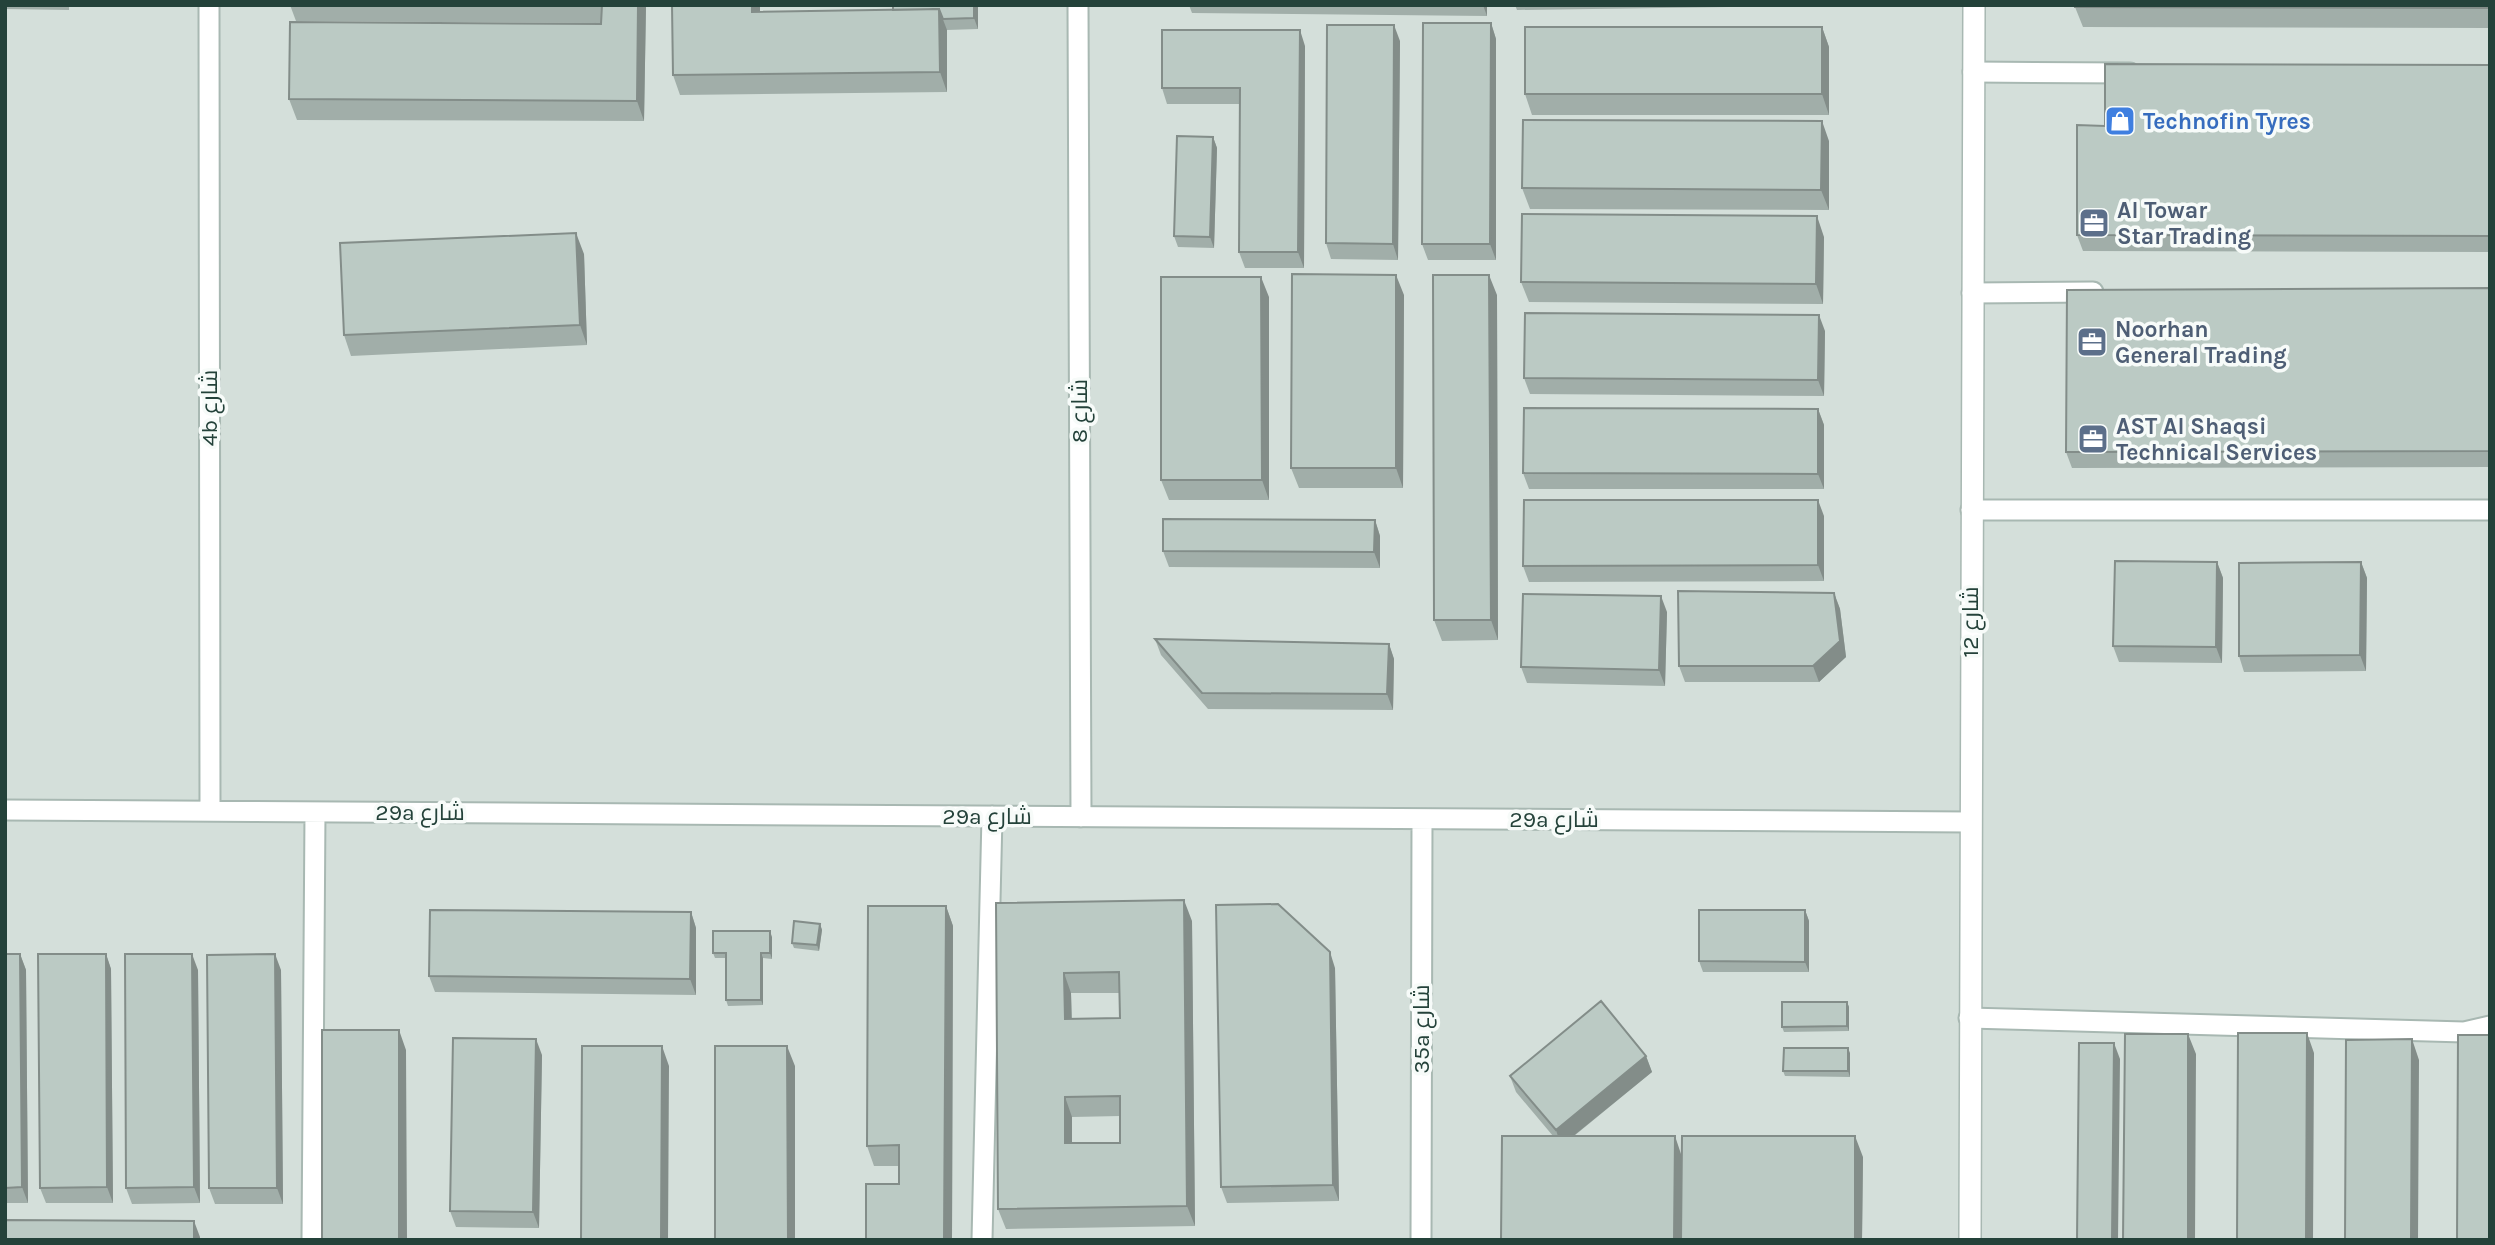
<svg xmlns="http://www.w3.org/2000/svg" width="2495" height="1245" font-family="Karla,Cairo,sans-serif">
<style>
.built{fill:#d4dfda}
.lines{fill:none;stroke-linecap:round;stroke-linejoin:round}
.lane-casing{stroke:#a8b8b2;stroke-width:23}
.street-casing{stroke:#a8b8b2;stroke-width:24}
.lane{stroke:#fff;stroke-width:19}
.street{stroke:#fff;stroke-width:21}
.wall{fill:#a1aea9;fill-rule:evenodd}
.shaded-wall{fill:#838d89}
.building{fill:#bbcac4;stroke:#838d89;stroke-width:2;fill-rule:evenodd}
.labels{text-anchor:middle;stroke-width:7;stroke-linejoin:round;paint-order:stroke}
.shop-label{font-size:23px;font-weight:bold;fill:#366cbe;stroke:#f7fbf9;text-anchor:start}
.service-label{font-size:23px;font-weight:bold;fill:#4e5e75;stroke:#f7fbf9;text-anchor:start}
.street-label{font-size:23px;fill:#24423a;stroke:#f7fbf9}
</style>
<rect width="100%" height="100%" fill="#e6efeb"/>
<path class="built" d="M5,5H2490V1240H5Z"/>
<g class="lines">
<g class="lane-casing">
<path id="lane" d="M209,5L210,811
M1078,5L1081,817
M1973,72L2130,73
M1972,293L2093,292
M1971,510H2490
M5,810L1969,822
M1969,1018L2464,1032L2490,1026
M312,1240L315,812
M982,1240L992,816
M1421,1240L1422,819"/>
</g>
<g class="street-casing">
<path id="street" d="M1970,1240L1974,5"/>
</g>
<use href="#lane" class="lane"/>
<use href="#street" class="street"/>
</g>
<path class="wall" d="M5,5H69V10L5,9Z
M290,5H646L644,121L297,120L289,99L601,24V23L296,21Z
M978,5V29L947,30V92L680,95L673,75L760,12L893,10Z
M1189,5H1487V16L1192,13Z
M1515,5H1804V6L1517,10Z
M2490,5V28L2083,27L2075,7Z
M1491,23L1496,39V260H1428L1422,244Z
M1822,27L1829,47V115H1532L1525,94Z
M1400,41L1398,260L1331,259L1326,243Z
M1305,46L1304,268H1245L1239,252L1240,104H1167L1162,88Z
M2490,65V252L2083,251L2077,235L2105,126Z
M1213,137L1217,148L1214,248L1178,247L1174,236Z
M1829,141V210L1530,209L1522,188Z
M1824,237L1823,304L1529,302L1521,282Z
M584,254L587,345L351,356L344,335Z
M2490,288V467L2072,468L2066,452Z
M1404,295L1403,488H1299L1291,468Z
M1497,295L1498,640L1442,641L1434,620Z
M1269,297V500H1169L1161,480Z
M1825,331L1824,396L1530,394L1524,378Z
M1818,409L1824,425V489H1529L1523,473Z
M1824,516V581L1529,582L1523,566Z
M1375,520L1380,536V568L1169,567L1163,551Z
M2217,562L2223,578L2222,663L2119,662L2113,646Z
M2361,562L2367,578L2366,671L2244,672L2239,656Z
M1834,593L1840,609L1846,657L1819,682H1685L1679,666Z
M1667,612L1665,686L1527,683L1521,667Z
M1155,639L1389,644L1394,659L1393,710L1208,709L1161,655Z
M996,903L1192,921L1195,1226L1006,1229L998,1209ZM1071,993H1120V1018L1072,1019ZM1120,1116V1143H1072V1117Z
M946,906L953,926L952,1240H866L899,1184V1166H874L867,1146Z
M1805,910L1809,921V972H1703L1699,961Z
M691,912L696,928V995L435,992L429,976Z
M820,924L822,930L819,951L794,948L792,943Z
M772,937V959L763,958V1005L728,1006L726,1000V958H715L713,953Z
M5,954H20L26,970L28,1203H5Z
M106,954L111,969L113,1203H46L40,1188Z
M1335,968L1339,1201L1227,1203L1221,1187Z
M198,970L200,1203L132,1204L126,1188Z
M281,970L283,1204H215L209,1188Z
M1847,1002L1849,1007V1031L1784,1032L1782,1027Z
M1850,1053V1077L1785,1076L1783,1071Z
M542,1055L539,1228L456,1227L450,1211Z
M1646,1056L1652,1072L1574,1136L1682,1155L1863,1157L1862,1240H1501L1553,1136L1516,1092L1510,1076Z"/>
<path class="shaded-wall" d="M638,5H646L644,121L637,101Z
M752,5H760V32L752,12Z
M974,5H978V29L974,18Z
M1483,5H1487V16Z
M939,9L947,30V92L940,72Z
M1491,23L1496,39V260L1490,244Z
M1394,25L1400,41L1398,260L1393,244Z
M1822,27L1829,47V115L1822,94Z
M1300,30L1305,46L1304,268L1298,252Z
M1822,121L1829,141V210L1821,190Z
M1213,137L1217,148L1214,248L1210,237Z
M1817,216L1824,237L1823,304L1816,284Z
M576,233L584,254L587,345L580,325Z
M1396,275L1404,295L1403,488L1396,468Z
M1489,275L1497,295L1498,640L1491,620Z
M1261,277L1269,297V500L1262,480Z
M1819,315L1825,331L1824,396L1818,380Z
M1818,409L1824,425V489L1818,474Z
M1818,500L1824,516V581L1818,565Z
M1375,520L1380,536V568L1374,552Z
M2217,562L2223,578L2222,663L2216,647Z
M2361,562L2367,578L2366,671L2360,655Z
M1834,593L1840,609L1846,657L1819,682L1813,666Z
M1661,596L1667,612L1665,686L1659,670Z
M1389,644L1394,659L1393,710L1387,694Z
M1184,900L1192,921L1195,1226L1187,1206Z
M946,906L953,926L952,1240H944Z
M1805,910L1809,921V972L1805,962Z
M691,912L696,928V995L690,979Z
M820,924L822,930L819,951L817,945Z
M770,931L772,937V959L770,953Z
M1330,952L1335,968L1339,1201L1333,1185Z
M761,953L763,958V1005L761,1000Z
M20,954L26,970L28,1203L22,1187Z
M106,954L111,969L113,1203L107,1187Z
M192,954L198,970L200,1203L194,1187Z
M275,954L281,970L283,1204L277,1188Z
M1064,973L1071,993L1072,1039L1065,1019Z
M1847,1002L1849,1007V1031L1847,1026Z
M399,1030L406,1050L407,1240H399Z
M2307,1033L2314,1053L2313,1240H2306Z
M2188,1034L2196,1054L2195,1240H2188Z
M536,1039L542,1055L539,1228L533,1212Z
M2412,1039L2419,1060L2418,1240H2411Z
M2114,1043L2120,1059L2118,1240H2112Z
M662,1046L669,1066L668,1240H661Z
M787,1046L795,1066V1240H788Z
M1848,1048L1850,1053V1077L1848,1071Z
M1646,1056L1652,1072L1561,1146L1556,1130Z
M1065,1097L1072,1117V1163L1065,1143Z
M1675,1136L1682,1157V1240H1674Z
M1855,1136L1863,1157L1862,1240H1855Z
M194,1221L200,1237V1240H194Z"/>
<path class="building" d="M602,5H638L637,101L289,99L290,22L601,24Z
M672,5H752V12L939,9L940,72L673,75Z
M893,5H974V18L943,19L939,9L893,10Z
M2075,5H2490V8L2075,7Z
M1423,23H1491L1490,244H1422Z
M1327,25H1394L1393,244L1326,243Z
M1525,27H1822V94H1525Z
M1162,30H1300L1298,252H1239L1240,88H1162Z
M2105,64L2490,65V236L2077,235V125L2105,126Z
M1523,120L1822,121L1821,190L1522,188Z
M1177,136L1213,137L1210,237L1174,236Z
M1522,214L1817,216L1816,284L1521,282Z
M576,233L580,325L344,335L340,243Z
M1292,274L1396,275V468H1291Z
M1433,275H1489L1491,620H1434Z
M1161,277H1261L1262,480H1161Z
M2490,288V451L2066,452L2067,290Z
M1525,313L1819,315L1818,380L1524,378Z
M1524,408L1818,409V474L1523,473Z
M1524,500H1818V565L1523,566Z
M1163,519L1375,520L1374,552L1163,551Z
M2115,561L2217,562L2216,647L2113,646Z
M2361,562L2360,655L2239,656V563Z
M1678,591L1834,593L1840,641L1813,666H1679Z
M1523,594L1661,596L1659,670L1521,667Z
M1155,639L1389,644L1387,694L1202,693Z
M1184,900L1187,1206L998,1209L996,903ZM1119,972L1120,1018L1065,1019L1064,973ZM1120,1096V1143H1065V1097Z
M1278,904L1330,952L1333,1185L1221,1187L1216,905Z
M868,906H946L944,1240H866V1184H899V1145L867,1146Z
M430,910L691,912L690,979L429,976Z
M1699,910H1805V962L1699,961Z
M794,921L820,924L817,945L792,943Z
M713,931H770V953H761V1000H726V953H713Z
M5,954H20L22,1187L5,1188Z
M38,954H106L107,1187L40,1188Z
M125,954H192L194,1187L126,1188Z
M275,954L277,1188H209L207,955Z
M1601,1001L1646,1056L1556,1130L1510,1076Z
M1782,1002H1847V1026L1782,1027Z
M322,1030H399V1240H322Z
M2238,1033H2307L2306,1240H2237Z
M2125,1034H2188V1240H2123Z
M2458,1035H2490V1240H2457Z
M453,1038L536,1039L533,1212L450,1211Z
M2412,1039L2411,1240H2345L2346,1040Z
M2079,1043H2114L2112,1240H2077Z
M582,1046H662L661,1240H581Z
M715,1046H787L788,1240H715Z
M1784,1048H1848V1071H1783Z
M1502,1136H1675L1674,1240H1501Z
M1682,1136H1855V1240H1681Z
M5,1220L194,1221V1240H5Z"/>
<defs>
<g id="shop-square" transform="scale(1.575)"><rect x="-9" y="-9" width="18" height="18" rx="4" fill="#3f7fe0" stroke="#f7fbf9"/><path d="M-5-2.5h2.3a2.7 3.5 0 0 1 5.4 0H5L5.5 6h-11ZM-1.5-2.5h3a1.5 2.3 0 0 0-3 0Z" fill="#fff"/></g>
<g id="office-square" transform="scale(1.575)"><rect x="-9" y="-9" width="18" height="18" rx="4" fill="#5c6f8a" stroke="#f7fbf9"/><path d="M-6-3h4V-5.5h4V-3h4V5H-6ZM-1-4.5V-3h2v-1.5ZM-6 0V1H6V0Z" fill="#fff"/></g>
</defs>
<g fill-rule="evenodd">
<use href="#shop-square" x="2120" y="121"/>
<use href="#office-square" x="2094" y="223"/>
<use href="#office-square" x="2092" y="342"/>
<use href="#office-square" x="2093" y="439"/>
</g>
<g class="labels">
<g class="shop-label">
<text x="2143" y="129">Technofin Tyres</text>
</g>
<g class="service-label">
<text x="2117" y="218">Al Towar<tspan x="2117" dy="26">Star Trading</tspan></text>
<text x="2115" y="337">Noorhan<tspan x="2115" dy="26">General Trading</tspan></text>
<text x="2116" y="434">AST Al Shaqsi<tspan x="2116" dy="26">Technical Services</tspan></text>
</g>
<g class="street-label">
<text transform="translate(209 408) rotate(-90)" y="8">4b شارع</text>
<text transform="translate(1079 411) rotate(-90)" y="8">شارع 8</text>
<text transform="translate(1970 622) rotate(-90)" y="8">شارع 12</text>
<text x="420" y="820">29a شارع</text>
<text x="987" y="824">29a شارع</text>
<text x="1554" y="827">29a شارع</text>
<text transform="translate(1421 1029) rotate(-90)" y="8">35a شارع</text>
</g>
</g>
<rect width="2495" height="1245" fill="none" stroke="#24423a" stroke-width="14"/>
</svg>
